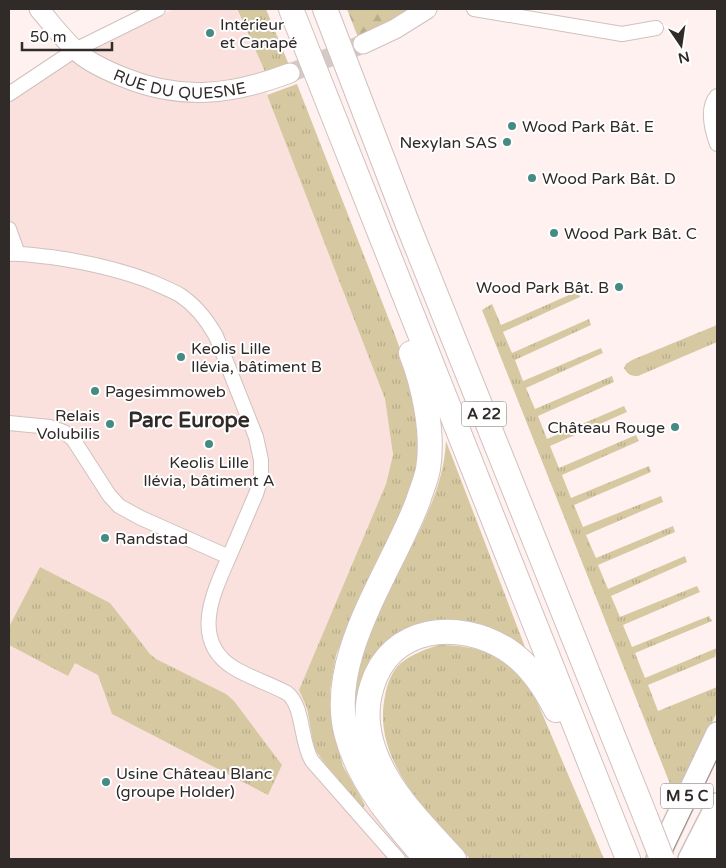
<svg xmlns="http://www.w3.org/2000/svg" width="726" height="868" font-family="'Varela Round',sans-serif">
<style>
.built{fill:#fae1dd}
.grass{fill:url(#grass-tufts)}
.forest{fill:url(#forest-firs)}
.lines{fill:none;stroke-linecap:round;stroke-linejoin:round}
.secondary-tunnel{stroke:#d5c9c7;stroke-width:19;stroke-dasharray:19 9;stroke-linecap:butt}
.street-casing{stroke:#d0c1be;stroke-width:16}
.secondary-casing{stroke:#d0c1be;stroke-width:21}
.primary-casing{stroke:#d0c1be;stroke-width:24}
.highway-casing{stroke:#d0c1be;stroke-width:26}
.street{stroke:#fff;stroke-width:14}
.secondary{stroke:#fff;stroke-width:19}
.primary{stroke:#fff;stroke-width:21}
.highway{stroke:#fff;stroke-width:24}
.tram{stroke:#99908e;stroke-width:1}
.highway-bridge-casing{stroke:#d0c1be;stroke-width:26;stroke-linecap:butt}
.highway-bridge{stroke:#fff;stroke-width:24}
.poi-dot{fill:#448b84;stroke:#fff;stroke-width:2}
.labels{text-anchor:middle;stroke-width:4;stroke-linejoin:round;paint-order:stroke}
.shield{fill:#fff;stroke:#6e6a69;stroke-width:1}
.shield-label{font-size:15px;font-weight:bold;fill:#302a29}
.poi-label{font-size:16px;fill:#302a29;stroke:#fff;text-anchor:start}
.street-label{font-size:16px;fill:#302a29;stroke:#fff}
.district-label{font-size:21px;font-weight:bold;fill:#302a29;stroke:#fff}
</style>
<defs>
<pattern id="grass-tufts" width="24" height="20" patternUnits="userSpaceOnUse" patternTransform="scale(1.25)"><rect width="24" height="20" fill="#d6c9a1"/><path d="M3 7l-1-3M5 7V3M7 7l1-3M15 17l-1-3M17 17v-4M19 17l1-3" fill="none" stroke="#b8ad8b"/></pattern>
<pattern id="forest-firs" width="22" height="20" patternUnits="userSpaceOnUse" patternTransform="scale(1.25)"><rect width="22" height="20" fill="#d6c9a1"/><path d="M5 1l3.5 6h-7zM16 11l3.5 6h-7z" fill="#b8ad8b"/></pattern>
</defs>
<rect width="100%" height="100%" fill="#fef1ef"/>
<path class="built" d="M174,9H236L266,74L267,95L385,399L393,456L386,484L299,690L307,708L309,730L362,809L365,805L412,859H9V101L91,47Z"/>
<path class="grass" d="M237,9H266L289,65L266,74Z
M297,84L395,335L409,374L420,440V462L395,528L352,616L336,655L330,690L333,730L343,766L365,805L362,809L325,764L314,748L307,708L299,690L386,484L393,455L385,399L267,95Z
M578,291L580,297L503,332L512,353L589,319L591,325L515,360L523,381L601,348L603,353L526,388L535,409L612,376L614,382L538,416L547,439L624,406L627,412L550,446L559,468L636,435L639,441L562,475L571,498L649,466L651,472L574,505L583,527L661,496L663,502L586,535L596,558L673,526L675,532L598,565L608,589L685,556L687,562L611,596L620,617L697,586L700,592L623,625L632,647L709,616L712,621L635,653L645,678L717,648L715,657L648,685L658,711L717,687V712L676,799L482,310L492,304L501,325Z
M717,325V342L638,376C631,376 628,375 624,368L626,364L632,360Z
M446,441L530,660C517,649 504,636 487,630C477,627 464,623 454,622C391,619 354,667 360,727C366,778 413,823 445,859H436C404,825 363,780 354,733C347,696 359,656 372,622C381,599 396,577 407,555C426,519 444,482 446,441Z
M40,567L110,603L150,654L156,659L226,694L234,701L282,765L268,795L112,714L98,675L75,663L68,676L9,645V627Z
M439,645C468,645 494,651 516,671C522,677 528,685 533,692L604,859H470C431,815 371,762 385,696C387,685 392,670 401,663C412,654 426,649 439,645Z"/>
<path class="forest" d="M347,9H405V11L359,40Z"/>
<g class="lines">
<path class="secondary-tunnel" d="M290,73L363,44"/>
<g class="street-casing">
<path id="street" d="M474,9L622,34L656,28
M9,94L75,50L158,9
M717,96C706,108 712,130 717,144
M9,229L18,254
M9,254C23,253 37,256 51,257C86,262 119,269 152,282C161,286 171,290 180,295C195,305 207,320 216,336L256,437L261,460V478L256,494L229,557L141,518L119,506L109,495L73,439L64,432L50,427L9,423
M229,557C213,593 190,641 234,668C251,678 270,684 287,693C304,706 300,741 312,761L398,859"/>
</g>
<g class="secondary-casing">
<g id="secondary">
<path id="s1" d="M39,9C52,24 64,41 80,54C92,64 108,71 123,77C181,101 232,95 290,73"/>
<path d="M363,44L395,29L427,9"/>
</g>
</g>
<g class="primary-casing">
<path id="primary" d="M657,859L717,733
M689,859L717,804
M706,859L717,837"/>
</g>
<g class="highway-casing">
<path id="highway" d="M291,9L628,859
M325,9L408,225L646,818
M411,353C424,386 434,434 428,469C426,480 421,491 418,501C392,571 325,659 347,736C360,784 395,823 426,859
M454,859C425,827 391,795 375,753C367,732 365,708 372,686C390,626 458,619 506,649C528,663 545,688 556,710"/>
</g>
<use href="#street" class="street"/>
<use href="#secondary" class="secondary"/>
<use href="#primary" class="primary"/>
<use href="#highway" class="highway"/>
<path class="tram" d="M669,859L717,759"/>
<g class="highway-bridge-casing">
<path id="highway-bridge" d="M646,818L662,859"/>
</g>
<use href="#highway-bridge" class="highway-bridge"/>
</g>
<g class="poi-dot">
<circle cx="210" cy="33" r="5"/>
<circle cx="512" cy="126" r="5"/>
<circle cx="507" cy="142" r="5"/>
<circle cx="532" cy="178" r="5"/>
<circle cx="554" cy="233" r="5"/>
<circle cx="619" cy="287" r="5"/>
<circle cx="181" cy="357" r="5"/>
<circle cx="95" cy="391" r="5"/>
<circle cx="110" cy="424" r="5"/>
<circle cx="675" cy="427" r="5"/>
<circle cx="209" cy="444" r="5"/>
<circle cx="105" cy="538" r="5"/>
<circle cx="106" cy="782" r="5"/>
</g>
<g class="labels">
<g class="shield">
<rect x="461.5" y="401.5" width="45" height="25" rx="4"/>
<rect x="661" y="783.5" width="52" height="25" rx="4"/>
</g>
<g class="shield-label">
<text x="484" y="419">A 22</text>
<text x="687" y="801">M 5 C</text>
</g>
<g class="poi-label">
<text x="220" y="30">Intérieur<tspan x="220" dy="18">et Canapé</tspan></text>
<text x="522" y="132">Wood Park Bât. E</text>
<text x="497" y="148" text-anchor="end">Nexylan SAS</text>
<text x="542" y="184">Wood Park Bât. D</text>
<text x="564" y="239">Wood Park Bât. C</text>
<text x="609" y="293" text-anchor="end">Wood Park Bât. B</text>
<text x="191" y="354">Keolis Lille<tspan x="191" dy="18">Ilévia, bâtiment B</tspan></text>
<text x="105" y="397">Pagesimmoweb</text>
<text x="100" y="421" text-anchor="end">Relais<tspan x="100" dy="18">Volubilis</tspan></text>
<text x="665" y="433" text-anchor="end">Château Rouge</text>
<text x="209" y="468" text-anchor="middle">Keolis Lille<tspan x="209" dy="18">Ilévia, bâtiment A</tspan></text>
<text x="115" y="544">Randstad</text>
<text x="116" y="779">Usine Château Blanc<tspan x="116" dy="18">(groupe Holder)</tspan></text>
</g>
<g class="street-label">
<text dy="6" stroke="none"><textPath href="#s1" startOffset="168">RUE DU QUESNE</textPath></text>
</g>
<g class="district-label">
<text x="189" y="427">Parc Europe</text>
</g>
</g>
<rect width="726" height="868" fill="none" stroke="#302a29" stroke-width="20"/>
<g transform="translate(681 45) rotate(167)" stroke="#ffffff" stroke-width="4" paint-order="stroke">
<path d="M0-4L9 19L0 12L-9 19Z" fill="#302a29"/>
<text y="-8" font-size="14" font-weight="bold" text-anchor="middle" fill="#302a29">N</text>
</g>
<path d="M22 42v8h90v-8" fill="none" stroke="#302a29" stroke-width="2.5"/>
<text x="30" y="42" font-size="15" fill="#302a29" stroke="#ffffff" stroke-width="4" paint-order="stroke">50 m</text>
</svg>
